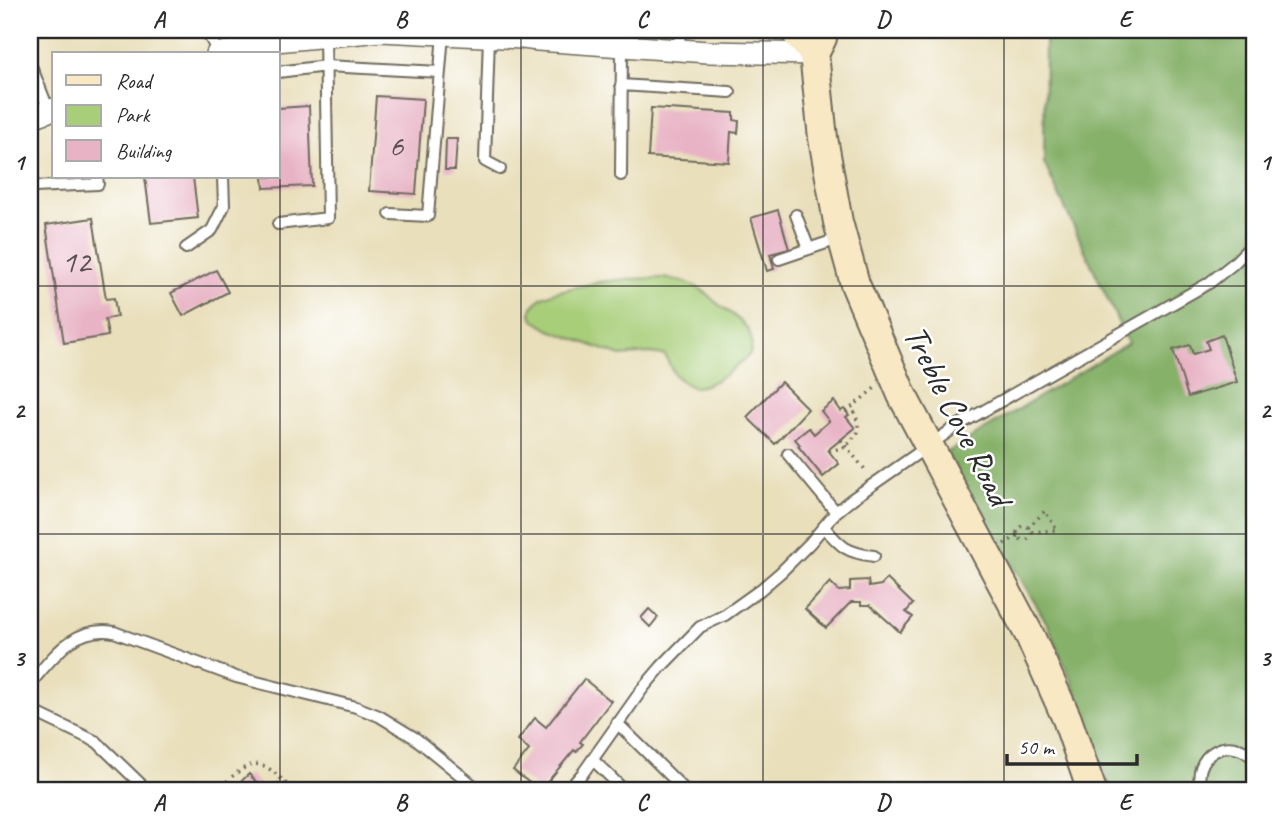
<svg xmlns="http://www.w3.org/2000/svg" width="1284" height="821" font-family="Caveat,sans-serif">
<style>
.green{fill:#a8ce79;stroke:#6a7c52;stroke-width:2}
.forest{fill:#86b169;stroke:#586e4a;stroke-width:2}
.building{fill:#e8b3c5}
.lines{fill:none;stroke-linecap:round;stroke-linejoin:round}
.lane-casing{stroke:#6e6a5d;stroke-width:14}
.street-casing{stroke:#6e6a5d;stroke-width:24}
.secondary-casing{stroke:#6e6a5d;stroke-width:32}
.path{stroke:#6e6a5d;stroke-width:3.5;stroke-dasharray:2 5;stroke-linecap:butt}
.lane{stroke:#fff;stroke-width:10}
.street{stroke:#fff;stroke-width:21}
.secondary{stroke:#f8e8c3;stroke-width:28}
.grid{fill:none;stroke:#2b2b2b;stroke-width:2;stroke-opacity:0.55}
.labels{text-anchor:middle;stroke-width:5;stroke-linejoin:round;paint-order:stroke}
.number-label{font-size:32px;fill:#5a4d52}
.street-label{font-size:35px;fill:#2b2b2b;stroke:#fff}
.neatline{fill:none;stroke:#2b2b2b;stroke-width:2.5}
.grid-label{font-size:23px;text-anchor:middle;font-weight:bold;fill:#2b2b2b}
</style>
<rect width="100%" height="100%" fill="#fff"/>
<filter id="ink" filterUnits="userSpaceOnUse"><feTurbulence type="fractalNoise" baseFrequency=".0143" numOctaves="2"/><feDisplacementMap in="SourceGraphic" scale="14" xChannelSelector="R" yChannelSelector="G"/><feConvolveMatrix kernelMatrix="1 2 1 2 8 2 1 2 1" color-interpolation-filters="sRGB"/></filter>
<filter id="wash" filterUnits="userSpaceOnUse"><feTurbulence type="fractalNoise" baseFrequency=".00686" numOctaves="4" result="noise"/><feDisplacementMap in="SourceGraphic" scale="28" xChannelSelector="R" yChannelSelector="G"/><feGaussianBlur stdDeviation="1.57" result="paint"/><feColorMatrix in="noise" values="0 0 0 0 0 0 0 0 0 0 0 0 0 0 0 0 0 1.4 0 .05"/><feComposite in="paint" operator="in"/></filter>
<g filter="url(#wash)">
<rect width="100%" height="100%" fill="#e9dfbb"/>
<path class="green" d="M663,278C676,280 689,282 700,289C706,292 711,299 717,303C735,318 758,326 750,354C738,366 711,388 693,387C687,386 679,379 675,375C671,369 668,361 665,355L649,353L621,356L550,330L534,320L531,314L532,307L542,297L555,292L600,282L628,279Z"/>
<path class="forest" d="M1045,30H1254V791H1111L1085,713L1048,625L946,453L1128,343L1044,163Z"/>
<g id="blocks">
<path class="building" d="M376,96L423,99L416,194L369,191Z
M309,106L312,186L264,188L263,177H278V108Z
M651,108L734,113V120L739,121L738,133L731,132L729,162L648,157Z
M446,139H457L455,170H445Z
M145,177H193L198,218L151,223Z
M778,210L789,249L770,254L774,269L767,271L751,218Z
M93,218L106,299L114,298L117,317L105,319L108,336L64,343L46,225Z
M216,270L228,292L183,316L171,293Z
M1222,335L1237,382L1188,397L1173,350L1190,345L1193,354L1209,349L1206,341Z
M781,382L808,409L775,444L747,417Z
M834,401L841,411L844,409L849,415L846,417L855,428L828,450L839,464L823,477L798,446L800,445L795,439L809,428L814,434L829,421L821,411Z
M887,579L913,604L906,612L913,617L900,632L870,605H861V602H851L826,628L805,609L830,582L839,591L850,590V581L868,580L869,587L881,585Z
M649,609L658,617L650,627L641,618Z
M584,679L611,701L580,742L583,744L576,752L574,750L540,791L513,770L529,750L518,740L535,718L546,727Z
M249,774L265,791H231Z
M278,783L285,791H268Z"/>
</g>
</g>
<g filter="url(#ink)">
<use href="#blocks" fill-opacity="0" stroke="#6e6a5d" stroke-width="2"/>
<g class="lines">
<g class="lane-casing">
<path id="lane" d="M206,30L219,54
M679,30L680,50
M489,36L485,161L500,169
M32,68L49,111
M278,72L326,66L440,72
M621,85L730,92
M30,174L34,187L98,184L97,177
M621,175L622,46
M390,214L428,216L443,34
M796,215L809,249
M278,224L328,218L325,36
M186,248L212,230L224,206L223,177
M779,259L841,238
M788,454L836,512
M824,527C841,547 847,553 874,556
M30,684C53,657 74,625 114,632L236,677L356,707L379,716L415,738L480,791
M30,710L97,742L148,791
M617,723L686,791
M593,760L625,791
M567,791L583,773L643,688L661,667L700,627L725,615L760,590L781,572L810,543L836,512L852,499L957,426L1209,283L1233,264L1254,243
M1202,791C1189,756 1229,732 1254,759"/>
</g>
<g class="street-casing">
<path id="street" d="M217,54L276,41L381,31L523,38L538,40L708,52L814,54
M30,118L54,109"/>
</g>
<g class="secondary-casing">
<path id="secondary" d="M794,30L814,54
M823,30L822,38L814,54L823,138L838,222L855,284L902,395L1030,636L1067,719L1092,791"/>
</g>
<path class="path" d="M846,412L876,387
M841,440L867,472
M829,451L846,447L858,432V422L852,407
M1017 533a7 7 0 1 1 14 0a7 7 0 1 1-14 0Z
M1028,528L1045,511L1057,530L1031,532
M1004,544L1018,536
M216,791C252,758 258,753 293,791"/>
<use href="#lane" class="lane"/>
<use href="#street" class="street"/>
<use href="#secondary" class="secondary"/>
</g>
</g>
<path class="grid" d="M280,30V791M521,30V791M763,30V791M1004,30V791M30,286H1254M30,534H1254"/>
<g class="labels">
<g class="number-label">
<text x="396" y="156">6</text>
<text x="76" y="272">12</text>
</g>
<g class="street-label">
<text transform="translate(958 415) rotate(63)" y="12">Treble Cove Road</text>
</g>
</g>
<rect width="1284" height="821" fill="none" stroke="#fff" stroke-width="77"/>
<rect x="52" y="52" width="228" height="126" fill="#ffffff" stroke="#aaaaaa" stroke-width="2"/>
<rect x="66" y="75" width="35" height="10" fill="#f8e8c3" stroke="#aaaaaa" stroke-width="2"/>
<text x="116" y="88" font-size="21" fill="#2b2b2b">Road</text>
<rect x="66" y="105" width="35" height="21" fill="#a8ce79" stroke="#aaaaaa" stroke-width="2"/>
<text x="116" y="122" font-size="21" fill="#2b2b2b">Park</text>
<rect x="66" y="140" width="35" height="21" fill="#e8b3c5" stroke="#aaaaaa" stroke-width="2"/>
<text x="116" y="158" font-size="21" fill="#2b2b2b">Building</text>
<path d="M1007 754v10h130v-10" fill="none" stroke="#2b2b2b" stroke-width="3.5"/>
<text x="1018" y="754" font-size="21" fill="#2b2b2b" stroke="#ffffff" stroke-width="5" paint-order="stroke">50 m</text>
<rect x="38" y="38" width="1208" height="744" class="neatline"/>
<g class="grid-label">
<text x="159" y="27">A</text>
<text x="401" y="27">B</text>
<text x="642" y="27">C</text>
<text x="883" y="27">D</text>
<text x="1125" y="27">E</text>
<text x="19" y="170">1</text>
<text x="1265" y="170">1</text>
<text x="19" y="418">2</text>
<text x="1265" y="418">2</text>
<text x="19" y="666">3</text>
<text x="1265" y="666">3</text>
<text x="159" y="810">A</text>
<text x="401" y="810">B</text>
<text x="642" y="810">C</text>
<text x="883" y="810">D</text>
<text x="1125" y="810">E</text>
</g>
</svg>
